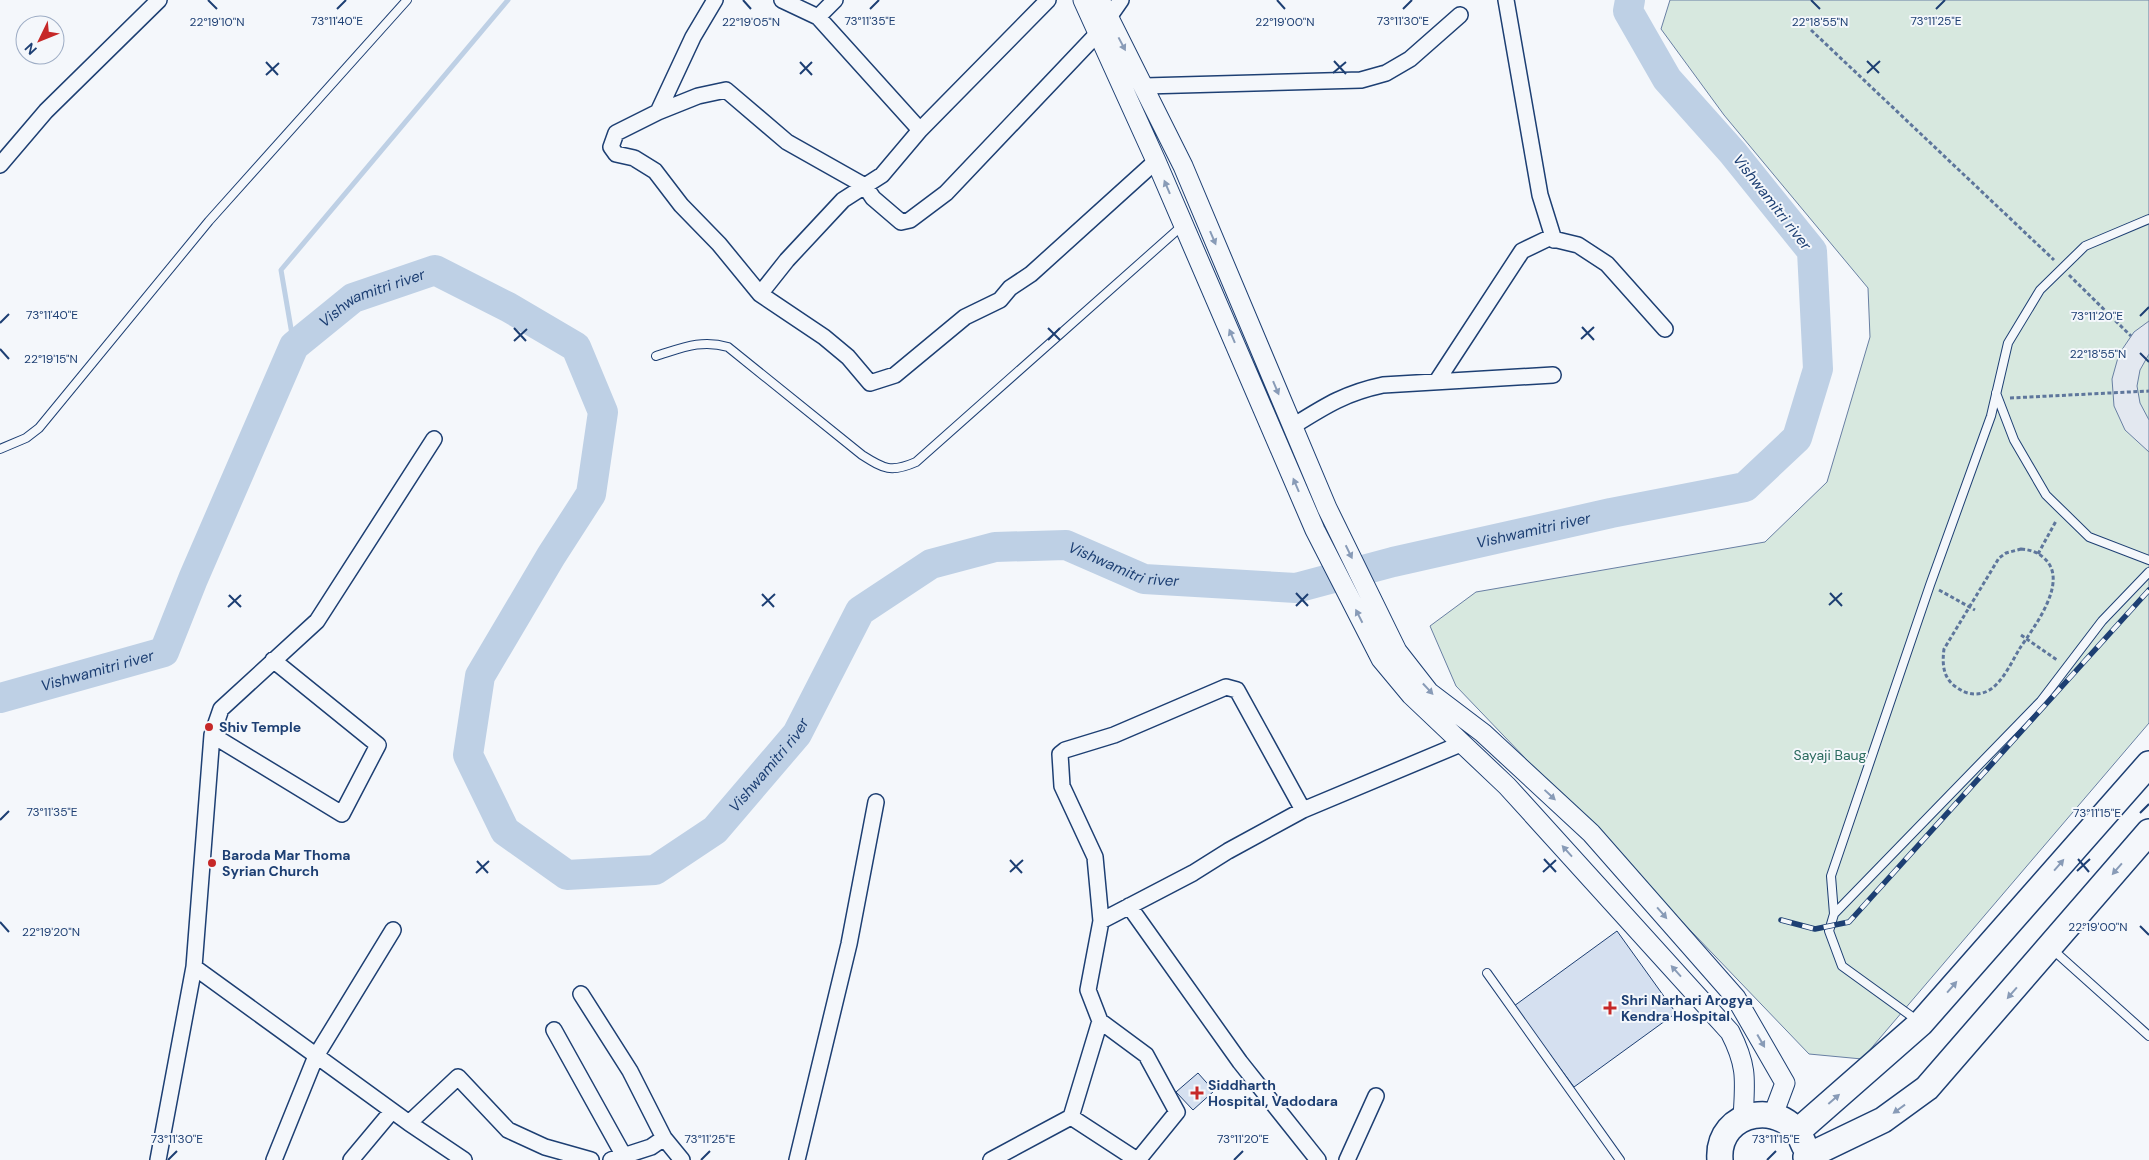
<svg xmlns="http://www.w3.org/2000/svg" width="2149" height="1160" font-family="'DM Sans',sans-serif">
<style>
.green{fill:#d7e8df;stroke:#687fa3}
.parking{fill:#e3e8f0;stroke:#687fa3}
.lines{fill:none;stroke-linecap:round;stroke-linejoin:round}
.stream{stroke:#bed0e5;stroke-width:5}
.river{stroke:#bed0e5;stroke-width:30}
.building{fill:#d5e0f0;stroke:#1d3f73}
.service-casing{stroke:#1d3f73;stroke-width:10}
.minor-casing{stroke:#1d3f73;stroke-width:18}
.tertiary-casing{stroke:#1d3f73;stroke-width:21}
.trunk-casing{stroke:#1d3f73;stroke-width:28}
.path{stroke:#5e769c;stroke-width:3;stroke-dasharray:4 2.5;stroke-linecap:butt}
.service{stroke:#f4f7fb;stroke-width:8}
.minor{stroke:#f4f7fb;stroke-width:15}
.tertiary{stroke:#f4f7fb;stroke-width:19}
.trunk{stroke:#f4f7fb;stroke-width:25}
.rail-casing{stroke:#1d3f73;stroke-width:5.5}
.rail{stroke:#f4f7fb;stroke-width:4;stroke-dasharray:11;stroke-linecap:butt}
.oneway{fill:#889bb7}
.ticks{fill:none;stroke:#1d3f73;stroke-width:2}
.poi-dot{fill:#c62828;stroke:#f4f7fb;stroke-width:2}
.labels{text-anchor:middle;stroke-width:4;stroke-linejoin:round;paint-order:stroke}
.poi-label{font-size:14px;font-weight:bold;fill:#1d3f73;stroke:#f4f7fb;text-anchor:start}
.park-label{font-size:14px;fill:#2c6c60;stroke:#f4f7fb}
.water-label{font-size:15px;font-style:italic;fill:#1d3f73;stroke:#f4f7fb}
.ticks-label{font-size:12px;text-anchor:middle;fill:#1d3f73;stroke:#f4f7fb;stroke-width:4;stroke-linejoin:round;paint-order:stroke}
</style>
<rect width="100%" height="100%" fill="#f4f7fb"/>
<path class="green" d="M1670,0H2149V723L1862,1059L1809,1054L1456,686L1430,626L1476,592L1765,542L1827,482L1870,337L1868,288L1724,115L1661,29Z"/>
<path class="parking" d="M2149,321V354L2140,370L2137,386L2140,403L2149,420V452L2125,430L2114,406L2112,379L2119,354L2134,332Z"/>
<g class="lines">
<path class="stream" d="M294,346L281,270L508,0"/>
<path class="river" id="s1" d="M0,698L164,652L193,579L294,346L353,298L435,270L508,307L576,347L603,412L591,494L551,556L480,676L468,755L505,831L567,875L655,870L715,830L797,734L860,611L931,564L995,547L1066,545L1144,579L1296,588L1393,562L1611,513L1745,487L1797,438L1818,369L1812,251L1733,153L1667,79L1628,11L1630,0"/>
</g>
<path class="building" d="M1617,931L1676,1013L1574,1087L1514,1006Z
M1198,1073L1214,1091L1193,1110L1176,1092Z"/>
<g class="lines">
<g class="service-casing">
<path id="service" d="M656,356C682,348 701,339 728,347L862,455C884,469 891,473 916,462L1183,225
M1996,393L2014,440L2046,495L2089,537L2149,560
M0,449L26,438L39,428L209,221L407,0
M1834,914L2041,701L2102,621L2149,572
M2052,949L2149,1036
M1487,973L1620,1160
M1918,1021L1842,966L1829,931L1834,914L1831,876L1930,585L1991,416L2008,343L2040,290L2085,246L2149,219"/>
</g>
<g class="minor-casing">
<path id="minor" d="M715,0L693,37L658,112L616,133L611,147L616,154L634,158L655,171L681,205L719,244L760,294L824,337L848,357L870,383L895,375L965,317L1000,300L1010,288L1031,274L1156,161
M782,0L818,17L920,130
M1506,0L1540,195L1554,240
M818,17L835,0
M1145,86L1361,80L1386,73L1410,59L1460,15
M658,112L698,96L726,90L787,142L865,186L873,198L901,222L910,220L946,193L1098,33L1121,0
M0,165L46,111L159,0
M760,294L787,260L843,200L882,175L920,130L1048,0
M1437,381L1522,251L1549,238L1578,245L1607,264L1665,329
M1293,426C1325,406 1345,393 1383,385L1553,375
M212,735L342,814L378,745L273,660
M1129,906L1240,1062L1318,1160
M1101,921L1193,873L1228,851L1303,810L1463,743
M194,967L409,1123
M581,994L630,1071L664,1138L651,1147L611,1160
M554,1030L624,1156
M1071,1117L1100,1021
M664,1138L682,1160
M158,1160L194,967L212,735L221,709L317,621L434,439
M274,1160L316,1056L393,930
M351,1160L392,1111
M464,1160L409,1123L458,1077L508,1130L545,1147L591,1160
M797,1160L849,944L876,802
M991,1160L1071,1117L1137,1160
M1138,1160L1177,1112L1146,1055L1100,1021L1088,990L1101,921L1095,857L1062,786L1060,754L1065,750L1114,735L1226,687L1237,690L1303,810
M1347,1160L1376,1096"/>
</g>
<g class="tertiary-casing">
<path id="tertiary" d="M1083,0L1156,161L1315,530L1381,659L1411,695L1507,786L1730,1032C1748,1067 1745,1081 1743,1118
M1100,0L1183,166L1327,508L1397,651L1429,692L1483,733L1591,833L1736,998L1785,1083L1773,1115"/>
</g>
<g class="trunk-casing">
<path id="trunk" d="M1798,1131L1921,1023L2149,764
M1806,1157L1883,1120L1927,1088L2149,832
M1720,1160C1716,1109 1787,1097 1804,1145"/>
</g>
<path class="path" d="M1811,30L2054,260
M2069,275L2131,336
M2010,398L2149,391
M2021,549C2031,550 2038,552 2045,559C2069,582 2034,627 2020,648C2012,661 2004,680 1991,689C1979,697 1967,695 1956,687C1943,678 1942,664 1944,649L1999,558L2006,553Z
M2038,554L2056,521
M1939,590L1975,610
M2021,635L2057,660"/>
<use href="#service" class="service"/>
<use href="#minor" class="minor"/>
<use href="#tertiary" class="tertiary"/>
<use href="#trunk" class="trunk"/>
<g class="rail-casing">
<path id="rail" d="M1781,920L1815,929L1849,922L2149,590"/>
</g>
<use href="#rail" class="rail"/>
</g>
<defs><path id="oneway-solid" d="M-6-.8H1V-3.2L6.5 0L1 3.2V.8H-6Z" transform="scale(1.25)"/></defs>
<g class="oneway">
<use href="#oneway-solid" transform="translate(1122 44) rotate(62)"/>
<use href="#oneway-solid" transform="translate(1167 187) rotate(-113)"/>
<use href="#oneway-solid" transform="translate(1213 238) rotate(67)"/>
<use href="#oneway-solid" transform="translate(1232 336) rotate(-113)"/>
<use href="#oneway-solid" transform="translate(1276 388) rotate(67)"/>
<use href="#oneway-solid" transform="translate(1296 485) rotate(-113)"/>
<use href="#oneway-solid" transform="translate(1349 552) rotate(64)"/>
<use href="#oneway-solid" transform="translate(1359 616) rotate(-117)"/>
<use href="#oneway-solid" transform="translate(1428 689) rotate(47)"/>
<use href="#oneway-solid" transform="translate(1550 795) rotate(43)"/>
<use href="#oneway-solid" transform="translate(1567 851) rotate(-132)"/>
<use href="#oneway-solid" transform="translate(2059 865) rotate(-49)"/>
<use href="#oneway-solid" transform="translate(2117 869) rotate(131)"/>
<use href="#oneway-solid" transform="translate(1662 913) rotate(49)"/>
<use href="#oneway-solid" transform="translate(1676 971) rotate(-132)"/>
<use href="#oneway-solid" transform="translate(1952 987) rotate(-49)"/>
<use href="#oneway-solid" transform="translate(2012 993) rotate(131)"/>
<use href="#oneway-solid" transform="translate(1761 1041) rotate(60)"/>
<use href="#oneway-solid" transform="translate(1834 1099) rotate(-41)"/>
<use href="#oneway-solid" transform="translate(1899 1109) rotate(144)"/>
</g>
<path class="ticks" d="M208,0L217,9M743,0L751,9M1277,0L1285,9M1811,0L1820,9M337,9L346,0M870,9L879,0M1403,9L1412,0M1936,9L1945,0M1334,61L1346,74M1867,61L1879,73M266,62L278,75M800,62L812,75M1333,73L1346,62M1867,73L1880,61M800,74L812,62M266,75L279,63M2140,316L2149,307M0,323L9,314M1582,327L1594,340M514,328L526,341M1048,328L1060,340M1581,339L1594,327M1048,340L1060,328M514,341L527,329M0,349L9,359M2140,353L2149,362M1296,593L1308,606M1830,593L1842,606M762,594L774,607M229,595L241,607M1829,605L1842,593M762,606L775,594M1296,606L1308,594M228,607L241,595M2140,813L2149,804M0,820L9,811M1544,859L1556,872M2078,859L2089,872M1010,860L1022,873M477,861L488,873M2077,871L2090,859M1010,872L1023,860M1543,872L1556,860M476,873L489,861M0,922L9,932M2140,926L2149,935M168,1160L177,1151M701,1160L710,1151M1234,1160L1243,1151M1767,1160L1776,1151"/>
<g class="poi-dot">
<circle cx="209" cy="727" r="5"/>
<circle cx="212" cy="863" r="5"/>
<path d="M1607.5 1000.5h5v5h5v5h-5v5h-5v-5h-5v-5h5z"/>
<path d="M1194.5 1085.5h5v5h5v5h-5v5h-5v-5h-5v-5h5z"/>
</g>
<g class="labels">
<g class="poi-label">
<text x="219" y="732">Shiv Temple</text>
<text x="222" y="860">Baroda Mar Thoma<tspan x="222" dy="16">Syrian Church</tspan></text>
<text x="1621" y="1005">Shri Narhari Arogya<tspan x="1621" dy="16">Kendra Hospital</tspan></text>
<text x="1208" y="1090">Siddharth<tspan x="1208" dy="16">Hospital, Vadodara</tspan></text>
</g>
<g class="park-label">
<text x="1830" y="760">Sayaji Baug</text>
</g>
<g class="water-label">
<text transform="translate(1772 202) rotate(52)" y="5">Vishwamitri river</text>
<text dy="5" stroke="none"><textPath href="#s1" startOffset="596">Vishwamitri river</textPath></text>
<text dy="5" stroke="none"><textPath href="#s1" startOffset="2562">Vishwamitri river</textPath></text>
<text dy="5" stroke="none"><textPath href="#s1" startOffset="2142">Vishwamitri river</textPath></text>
<text dy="5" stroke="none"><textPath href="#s1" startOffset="101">Vishwamitri river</textPath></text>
<text dy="5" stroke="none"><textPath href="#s1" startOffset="1678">Vishwamitri river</textPath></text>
</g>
</g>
<g class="ticks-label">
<text x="337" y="25">73°11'40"E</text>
<text x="870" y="25">73°11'35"E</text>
<text x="1403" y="25">73°11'30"E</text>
<text x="1936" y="25">73°11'25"E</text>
<text x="217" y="26">22°19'10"N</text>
<text x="751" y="26">22°19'05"N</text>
<text x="1285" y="26">22°19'00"N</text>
<text x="1820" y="26">22°18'55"N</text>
<text x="52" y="319">73°11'40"E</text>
<text x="2097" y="320">73°11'20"E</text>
<text x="2098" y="358">22°18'55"N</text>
<text x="51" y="363">22°19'15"N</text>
<text x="52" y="816">73°11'35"E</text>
<text x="2097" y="817">73°11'15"E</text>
<text x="2098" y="931">22°19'00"N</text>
<text x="51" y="936">22°19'20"N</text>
<text x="177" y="1143">73°11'30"E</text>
<text x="710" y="1143">73°11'25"E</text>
<text x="1243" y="1143">73°11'20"E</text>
<text x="1776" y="1143">73°11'15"E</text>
</g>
<g transform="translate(40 40) rotate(227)"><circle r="24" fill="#f4f7fb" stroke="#9eadc5"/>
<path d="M0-4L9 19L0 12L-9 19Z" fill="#c62828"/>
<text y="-8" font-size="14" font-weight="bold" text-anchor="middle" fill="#1d3f73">N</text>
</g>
</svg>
